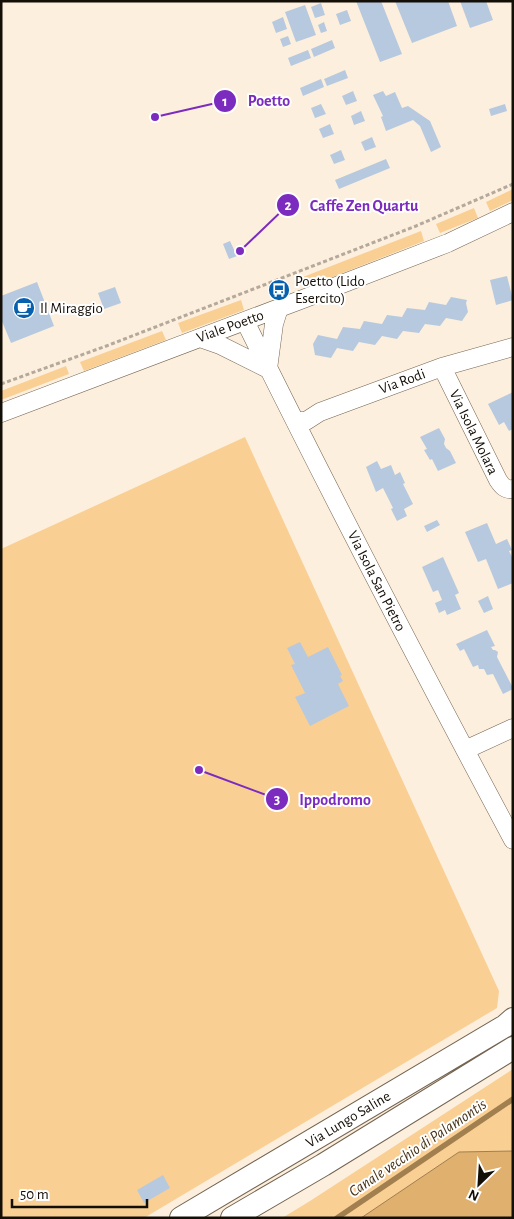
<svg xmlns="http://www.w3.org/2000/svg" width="514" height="1219" font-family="'Alegreya Sans',sans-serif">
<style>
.green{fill:#facf94}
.water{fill:#dfb06e;stroke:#a27f4f}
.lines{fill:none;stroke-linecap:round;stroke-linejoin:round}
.stream{stroke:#a27f4f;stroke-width:5.5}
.building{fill:#b7c9de}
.minor-casing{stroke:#746451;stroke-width:19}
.major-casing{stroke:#746451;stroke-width:24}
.path{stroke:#b5a99b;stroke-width:3;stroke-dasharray:4 2.5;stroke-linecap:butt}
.minor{stroke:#fff;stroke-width:18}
.major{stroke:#fff;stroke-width:22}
.labels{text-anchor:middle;stroke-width:4;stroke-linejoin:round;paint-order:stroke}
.poi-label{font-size:15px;fill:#130e06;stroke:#fff;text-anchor:start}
.street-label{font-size:15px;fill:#130e06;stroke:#fff}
.water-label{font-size:16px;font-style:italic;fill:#473316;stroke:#fff}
.leader{fill:none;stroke:#7b2cbf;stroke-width:2}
.callout-dot{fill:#7b2cbf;stroke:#fff;stroke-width:2}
.mark-label{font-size:15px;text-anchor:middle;font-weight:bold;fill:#fff}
.callout-label{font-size:16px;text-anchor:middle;font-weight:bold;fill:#7b2cbf;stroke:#fff;stroke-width:4;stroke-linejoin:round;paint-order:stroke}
</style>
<rect width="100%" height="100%" fill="#fdefdd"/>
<path class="green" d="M513,189V200L490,211L486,202Z
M474,208L478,218L440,233L436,224Z
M421,231L424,241L307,287L303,277Z
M241,300L244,310L182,333L178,323Z
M162,331L166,340L84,371L80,362Z
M66,366L69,374L1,400V391Z
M245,437L499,991L497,1008L144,1218H1V549Z
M513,1069V1218H282L310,1201Z"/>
<path class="water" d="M513,1151V1218H361L459,1152Z"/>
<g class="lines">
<path class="stream" d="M337,1218L513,1099"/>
</g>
<path class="building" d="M356,1H381L402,54L380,62Z
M395,1H448L457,26L412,43Z
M460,1H486L493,20L470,28Z
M321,3L325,15L315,18L311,7Z
M305,5L316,35L296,42L285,12Z
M347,10L351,21L340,25L336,14Z
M283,17L287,29L276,33L272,22Z
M324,22L327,31L321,33L318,25Z
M288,36L291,44L283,47L280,39Z
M332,40L335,48L314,57L311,49Z
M308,50L311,58L291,66L288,58Z
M345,70L348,78L327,86L324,79Z
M321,79L324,87L303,96L300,88Z
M353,91L357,101L346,105L342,96Z
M383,91L386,96L395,92L402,108L408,106L430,121L441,147L431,152L420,126L413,120L386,131L381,117L383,116L373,95Z
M321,104L326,114L315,118L311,108Z
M505,104L507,111L491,116L489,109Z
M361,111L365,121L354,125L351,116Z
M330,124L334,134L323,138L319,129Z
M372,137L376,147L365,151L361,142Z
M341,150L345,160L334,164L330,155Z
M386,159L390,168L339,189L335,180Z
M230,241L237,256L229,259L223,244Z
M507,276L513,300L496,305L490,280Z
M37,282L54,326L11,343L1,319V296Z
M115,287L121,303L104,309L98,293Z
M451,297L467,300L466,303L468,312L462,321L446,318L440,326L425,324L419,333L403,331L397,339L382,336L375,345L359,342L353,351L337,348L331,358L315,355L313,344L318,335L337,339L343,327L360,329L364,321L382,324L387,315L402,317L407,308L425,310L429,302L446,305Z
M513,392V429L509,431L504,422L499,425L488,404Z
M439,428L445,439L444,444L446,448L450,451L456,463L438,471L432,459L430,460L424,450L427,449L420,437Z
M377,461L381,469L391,465L395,475L400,472L405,483L403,484L413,504L404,509L407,516L397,521L391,509L393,508L383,488L376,492L366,467Z
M437,520L440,525L427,532L424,526Z
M487,523L496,544L507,539L512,550L509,551L513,559V583L498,589L486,559L478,562L465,532Z
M443,557L459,593L455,595L461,609L447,615L445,610L439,613L435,603L442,600L438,590L433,592L422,567Z
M488,596L493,609L484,613L478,601Z
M487,630L495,646L491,647L493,650H495L498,652L497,657L513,688V689L503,694L493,674L487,675L484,669H479L478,665L473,667L464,649L460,651L456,644Z
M300,642L308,657L328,647L342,675L340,676L343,681L338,684L349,706L310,726L295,697L305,693L291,665L295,664L287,648Z
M163,1175L170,1188L144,1203L137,1190Z"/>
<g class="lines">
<g class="minor-casing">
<path id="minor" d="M245,321C331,495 421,668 513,840
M200,338L220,345L268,369
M442,367L498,480C502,486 505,490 513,489
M268,369L274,324L279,308
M1,413L303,299L448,243L513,212
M295,421H306L320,412L442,367L513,347
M465,750L513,728"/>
</g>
<g class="major-casing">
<path id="major" d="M181,1218L505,1026L513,1019
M232,1218L323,1165L513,1048"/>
</g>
<path class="path" d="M1,384L109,345L416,226L513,184"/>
<use href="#minor" class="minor"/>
<use href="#major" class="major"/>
</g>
<defs>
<g id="bus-disc" transform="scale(1.125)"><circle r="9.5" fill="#0760ae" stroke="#fff"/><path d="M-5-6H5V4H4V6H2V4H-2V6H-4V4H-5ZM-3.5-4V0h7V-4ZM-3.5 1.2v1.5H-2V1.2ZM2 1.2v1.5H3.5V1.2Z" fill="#fff"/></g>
<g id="cafe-disc" transform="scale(1.125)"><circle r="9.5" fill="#0760ae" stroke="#fff"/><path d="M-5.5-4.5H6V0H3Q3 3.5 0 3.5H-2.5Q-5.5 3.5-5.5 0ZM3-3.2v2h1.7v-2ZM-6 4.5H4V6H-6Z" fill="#fff"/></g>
</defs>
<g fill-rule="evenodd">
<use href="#bus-disc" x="279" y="290"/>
<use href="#cafe-disc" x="24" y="308"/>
</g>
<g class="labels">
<g class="poi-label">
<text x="295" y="286">Poetto (Lido<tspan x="295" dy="17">Esercito)</tspan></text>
<text x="40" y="313">Il Miraggio</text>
</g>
<g class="street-label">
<text transform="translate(230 326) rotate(-20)" y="5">Viale Poetto</text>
<text transform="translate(402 381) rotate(-20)" y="5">Via Rodi</text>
<text transform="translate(474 432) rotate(64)" y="5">Via Isola Molara</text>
<text transform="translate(377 581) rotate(63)" y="5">Via Isola San Pietro</text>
<text transform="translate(348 1119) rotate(-31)" y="5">Via Lungo Saline</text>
</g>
<g class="water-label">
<text transform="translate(417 1147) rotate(-34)" y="6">Canale vecchio di Palamontis</text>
</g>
</g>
<path class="leader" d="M155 117L225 101M240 251L288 205M199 770L277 799"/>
<g class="callout-dot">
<circle cx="155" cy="117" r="5"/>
<circle cx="240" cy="251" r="5"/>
<circle cx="199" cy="770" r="5"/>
<circle cx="225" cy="101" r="12"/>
<circle cx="288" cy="205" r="12"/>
<circle cx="277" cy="799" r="12"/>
</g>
<g class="mark-label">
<text x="225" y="106">1</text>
<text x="288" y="210">2</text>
<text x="277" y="804">3</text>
</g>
<g class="callout-label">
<text x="269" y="106">Poetto</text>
<text x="364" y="211">Caffe Zen Quartu</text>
<text x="335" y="805">Ippodromo</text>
</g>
<rect width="514" height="1219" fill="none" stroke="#130e06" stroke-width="5"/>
<g transform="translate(479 1184) rotate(205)" stroke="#ffffff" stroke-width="4" paint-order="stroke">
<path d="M0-4L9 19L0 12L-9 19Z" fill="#130e06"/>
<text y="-8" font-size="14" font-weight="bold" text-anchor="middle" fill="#130e06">N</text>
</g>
<path d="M12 1199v8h135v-8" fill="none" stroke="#130e06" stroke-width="2.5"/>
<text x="20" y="1199" font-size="15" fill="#130e06" stroke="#ffffff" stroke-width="4" paint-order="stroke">50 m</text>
</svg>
